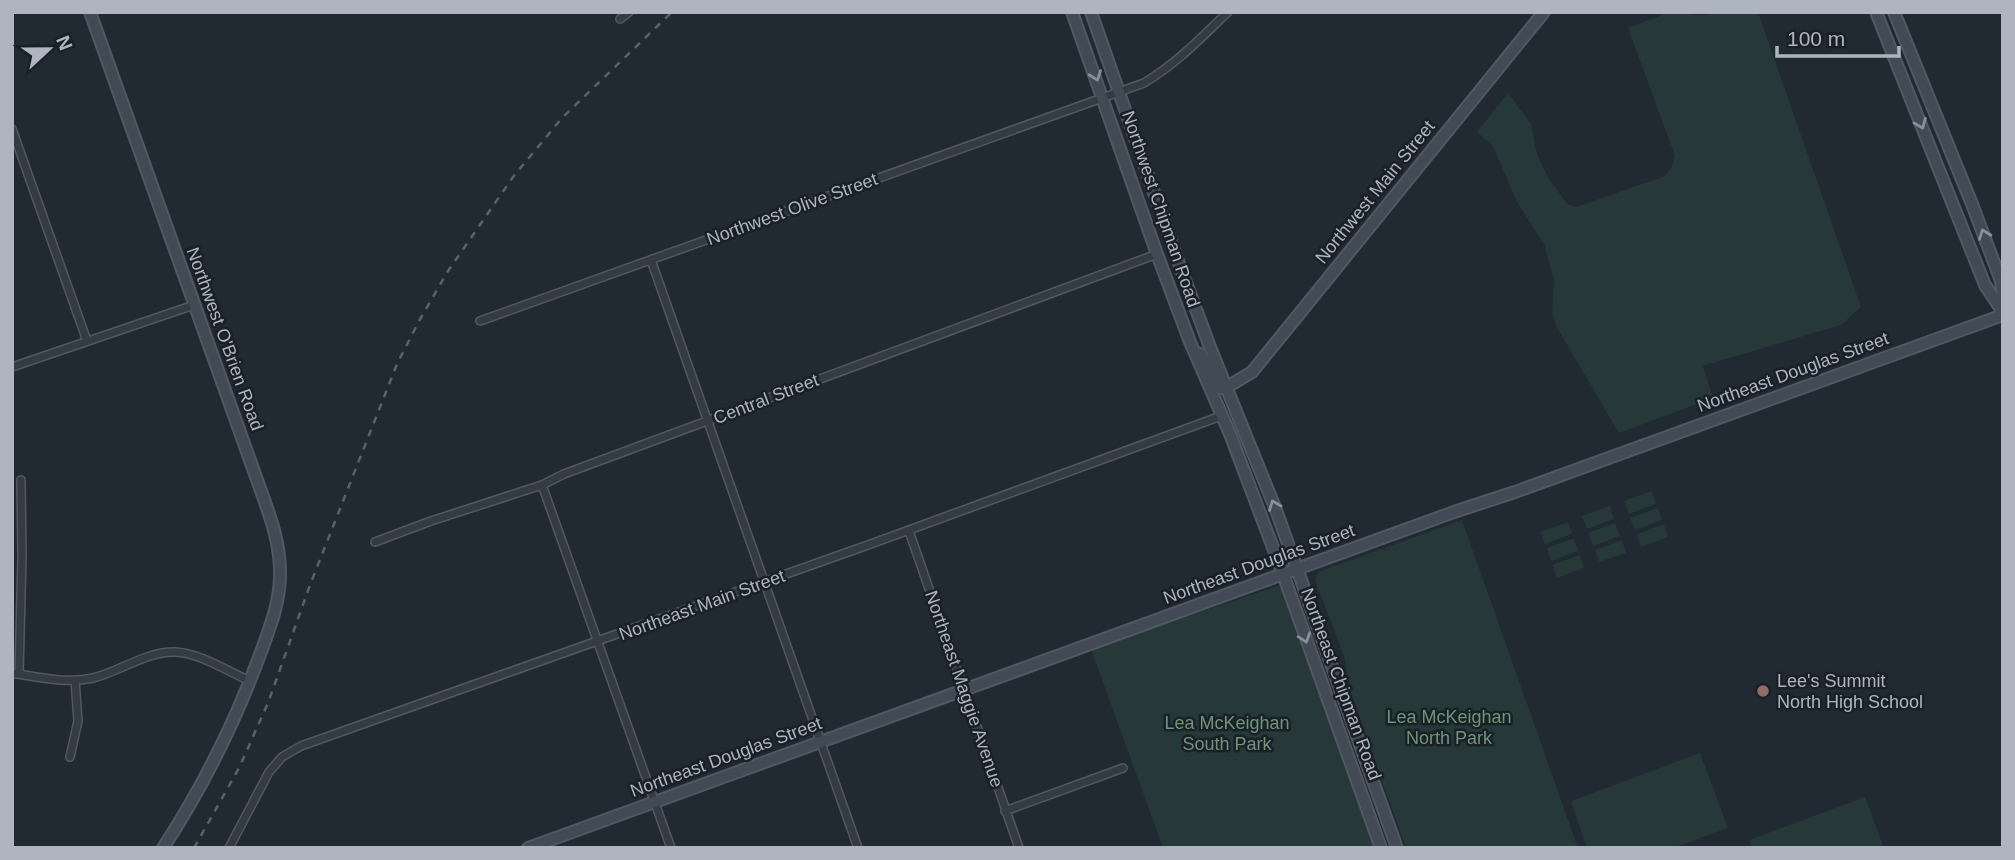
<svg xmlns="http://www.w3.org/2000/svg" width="2015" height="860" font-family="Arial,sans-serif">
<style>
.green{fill:#263838}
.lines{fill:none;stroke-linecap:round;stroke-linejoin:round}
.street-casing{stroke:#515862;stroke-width:10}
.secondary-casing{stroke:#515862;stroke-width:14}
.street{stroke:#343b44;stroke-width:7}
.secondary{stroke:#424a56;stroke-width:10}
.rail{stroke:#58616d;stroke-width:2.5;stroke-dasharray:7 7;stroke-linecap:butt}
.oneway{stroke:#88909c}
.education-dot{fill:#8d6e63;stroke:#192028;stroke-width:2.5}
.labels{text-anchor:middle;stroke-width:5;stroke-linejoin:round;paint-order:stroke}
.street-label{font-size:18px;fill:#aeb5c1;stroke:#192028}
.poi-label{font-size:18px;fill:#aeb5c1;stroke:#192028;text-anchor:start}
.park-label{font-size:18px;fill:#709477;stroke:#192028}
</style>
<rect width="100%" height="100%" fill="#212933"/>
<path class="green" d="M1670,12C1678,12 1698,16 1703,15C1721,12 1739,12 1758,12L1861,307L1841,325L1703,366L1713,398L1619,433L1556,326L1552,313L1554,280L1544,244L1517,202L1493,146L1477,132L1508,93L1531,124L1537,154L1548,177L1567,204L1576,207L1665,176L1671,168L1675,156L1628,28Z
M1652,491L1656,504L1629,514L1624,501Z
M1610,506L1614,519L1587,529L1582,516Z
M1658,508L1662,520L1635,530L1630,518Z
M1462,520L1467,534L1578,848H1406L1351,693L1344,656L1315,580L1318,572Z
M1568,522L1572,534L1545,544L1540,532Z
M1615,523L1620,536L1593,546L1588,533Z
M1664,524L1668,537L1641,547L1637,534Z
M1574,538L1578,551L1551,561L1547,548Z
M1622,540L1626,553L1599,562L1595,550Z
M1580,555L1584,568L1557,578L1552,565Z
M1280,585L1375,848H1163L1091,649Z
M1700,753L1728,828L1673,848H1587L1571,801Z
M1865,797L1884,848H1752L1749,840Z"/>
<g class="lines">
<g class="street-casing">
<path id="street" d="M620,19L629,12
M12,129L87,341
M651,260L858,848
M480,321L1144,83C1176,64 1201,38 1228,12
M12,367L194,305
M542,485L671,848
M909,531L1019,848
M375,542L431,521L542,485L564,474L1157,254
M12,673C38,677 66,684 93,678C119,672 147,651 175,652C200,653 227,671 250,681
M19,674L22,557L21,480
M70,757L78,721L75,680
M1005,811L1123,768
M229,848L269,772L282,757L301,746L868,545L1221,416"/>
</g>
<g class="secondary-casing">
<path id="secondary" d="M90,12L256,477C267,508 281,541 280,575C280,602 270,627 261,652C236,720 203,787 163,848
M1072,12L1157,254L1190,342L1230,434L1283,574L1381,848
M1091,12L1174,250L1210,347L1276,510L1397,848
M1876,12L1985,285L2003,312
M1894,12L1972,204L2001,281L2003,299
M1201,354L1219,388L1227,387L1252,372L1544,12
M528,848L1454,512L1515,492L2003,315"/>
</g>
<use href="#street" class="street"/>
<use href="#secondary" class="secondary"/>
<path class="rail" d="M194,848L239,768L268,703L310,585L397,364L419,321L448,271L513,177L562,118L672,12"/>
</g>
<defs><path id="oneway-chevron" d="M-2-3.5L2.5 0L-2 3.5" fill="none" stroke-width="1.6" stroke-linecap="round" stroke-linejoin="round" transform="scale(1.75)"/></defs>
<g class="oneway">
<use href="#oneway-chevron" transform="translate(1096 76) rotate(70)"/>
<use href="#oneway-chevron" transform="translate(1921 124) rotate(68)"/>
<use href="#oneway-chevron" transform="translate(1984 234) rotate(-110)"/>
<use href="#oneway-chevron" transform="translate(1274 505) rotate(-111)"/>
<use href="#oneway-chevron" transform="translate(1305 638) rotate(71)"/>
</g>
<circle class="education-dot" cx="1763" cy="691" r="7"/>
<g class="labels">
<g class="street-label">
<text transform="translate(1375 192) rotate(-51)" y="6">Northwest Main Street</text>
<text transform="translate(792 209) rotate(-20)" y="6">Northwest Olive Street</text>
<text transform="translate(1161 209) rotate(71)" y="6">Northwest Chipman Road</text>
<text transform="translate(225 339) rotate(70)" y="6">Northwest O'Brien Road</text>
<text transform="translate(1793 372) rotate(-20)" y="6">Northeast Douglas Street</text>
<text transform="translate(766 399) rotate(-21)" y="6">Central Street</text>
<text transform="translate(1259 564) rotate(-20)" y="6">Northeast Douglas Street</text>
<text transform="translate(702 605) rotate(-20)" y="6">Northeast Main Street</text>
<text transform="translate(1341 684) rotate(70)" y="6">Northeast Chipman Road</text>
<text transform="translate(964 689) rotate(71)" y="6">Northeast Maggie Avenue</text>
<text transform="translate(726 757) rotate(-20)" y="6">Northeast Douglas Street</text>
</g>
<g class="poi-label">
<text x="1777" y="687">Lee's Summit<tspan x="1777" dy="21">North High School</tspan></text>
</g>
<g class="park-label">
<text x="1449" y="723">Lea McKeighan<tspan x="1449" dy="21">North Park</tspan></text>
<text x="1227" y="729">Lea McKeighan<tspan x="1227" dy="21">South Park</tspan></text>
</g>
</g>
<rect width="2015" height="860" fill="none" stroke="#aeb5c1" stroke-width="28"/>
<g transform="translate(49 49) rotate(68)" stroke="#192028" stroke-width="5" paint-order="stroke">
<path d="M0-5L12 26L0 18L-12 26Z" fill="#aeb5c1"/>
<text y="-10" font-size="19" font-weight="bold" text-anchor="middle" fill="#aeb5c1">N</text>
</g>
<path d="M1777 46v10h122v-10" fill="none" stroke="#aeb5c1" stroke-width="3.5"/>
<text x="1787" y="46" font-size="21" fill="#aeb5c1" stroke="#192028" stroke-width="5" paint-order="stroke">100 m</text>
</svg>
